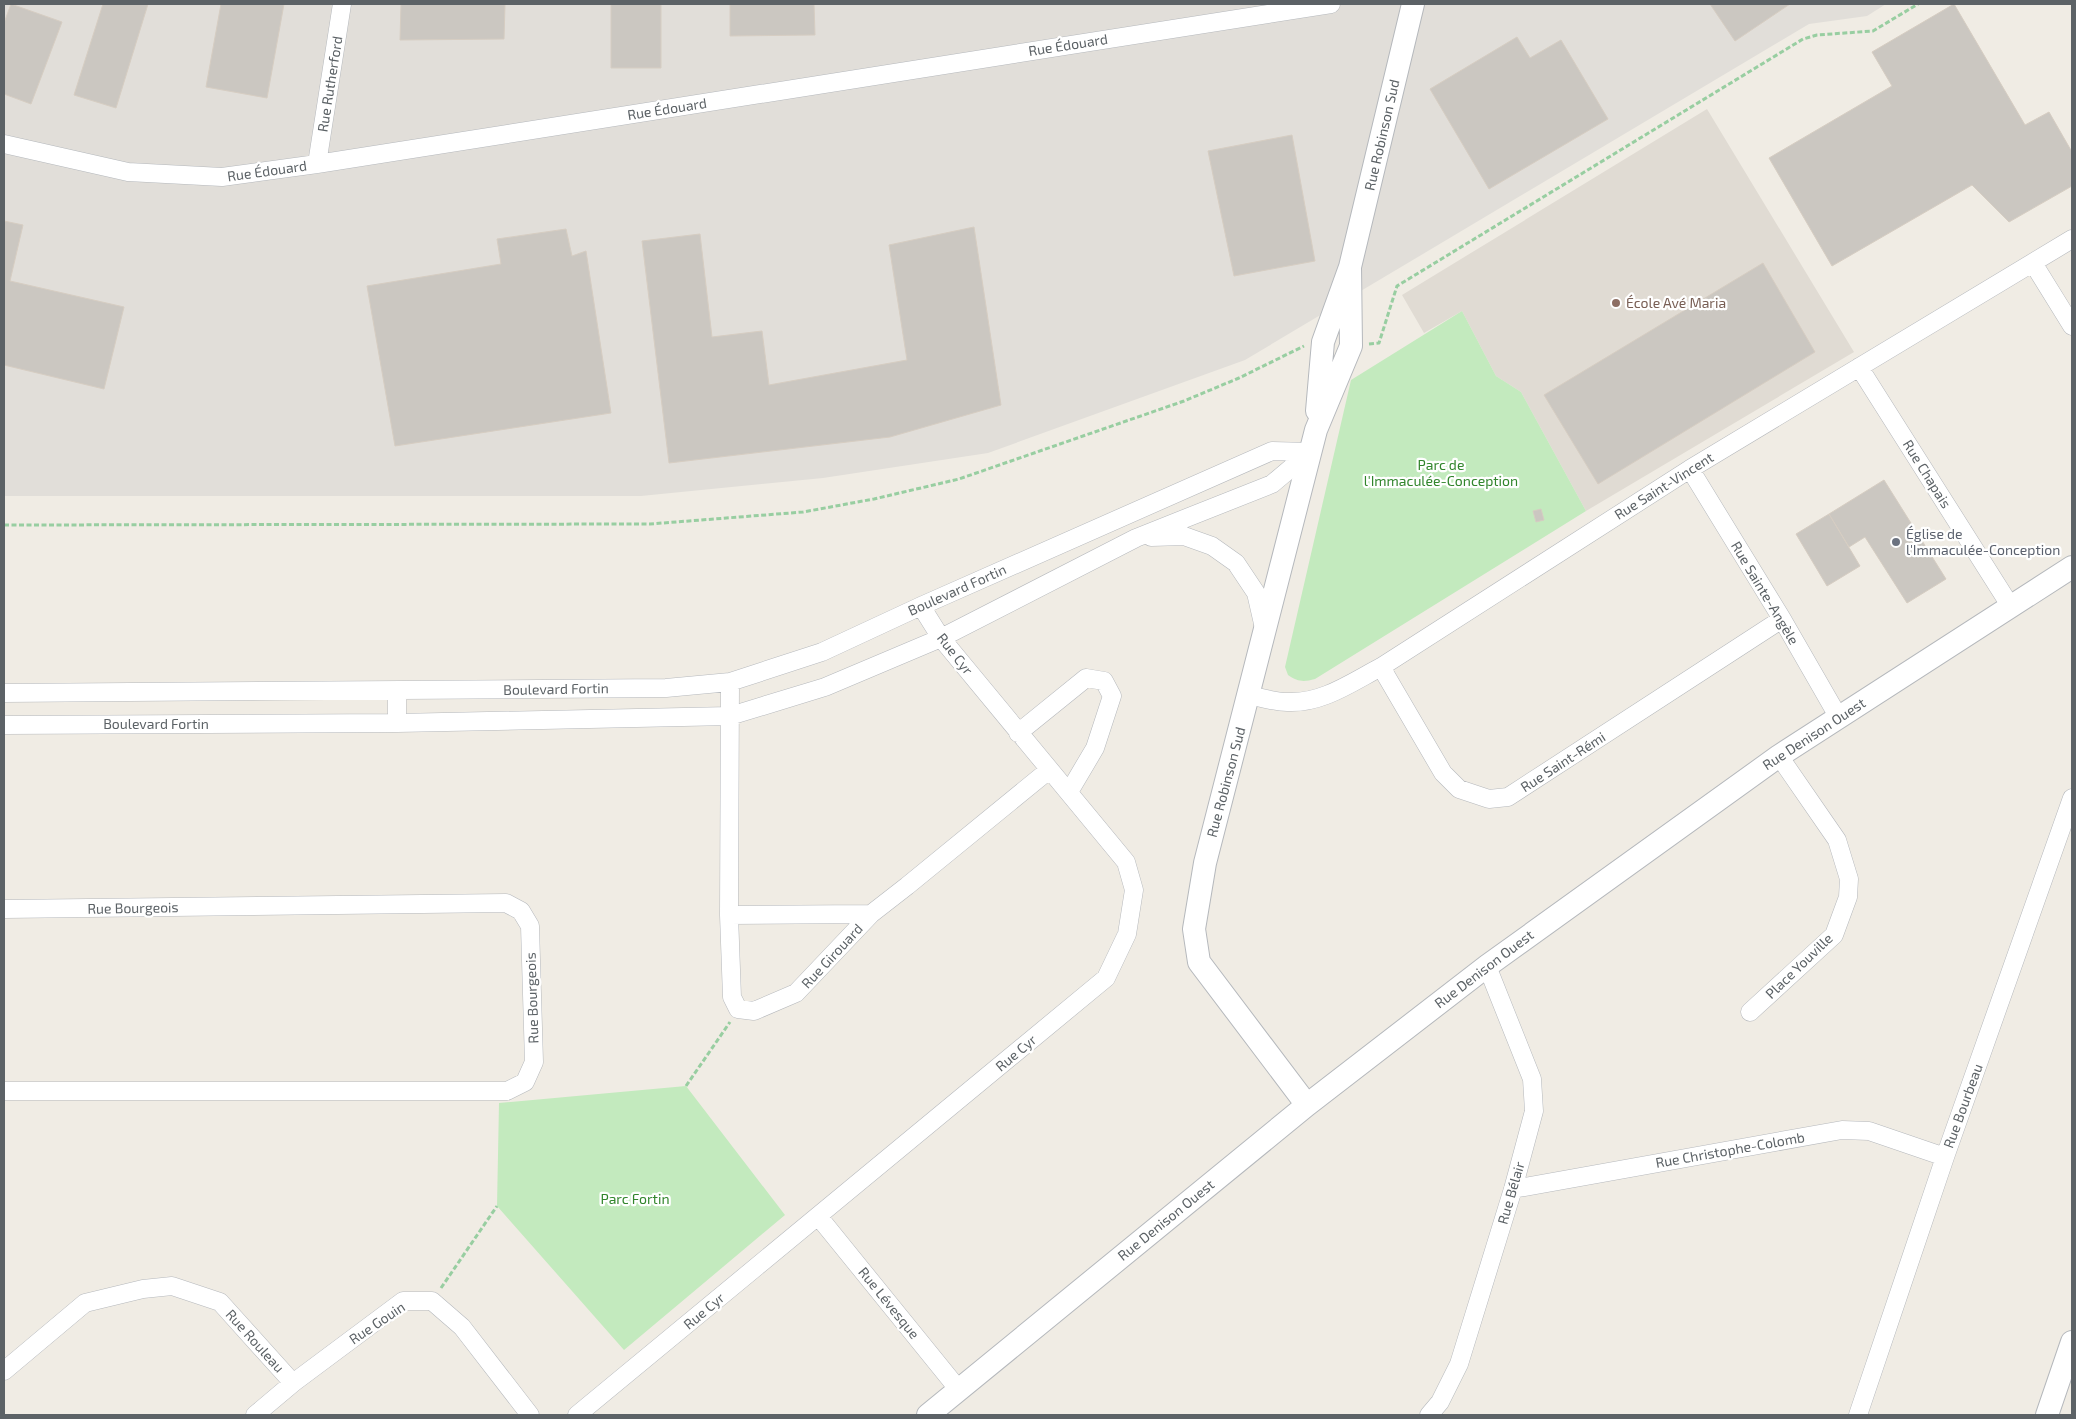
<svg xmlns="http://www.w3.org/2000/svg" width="2076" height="1419" font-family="'Exo 2',sans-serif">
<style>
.industrial{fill:#e1ded9}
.education{fill:#e0dbd3}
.green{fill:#c3eabe}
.building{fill:#cbc7c1;stroke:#d6cdc2}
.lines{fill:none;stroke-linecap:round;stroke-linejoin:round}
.minor-casing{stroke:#b5b8bc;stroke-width:19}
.tertiary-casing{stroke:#b5b8bc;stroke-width:24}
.path{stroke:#98cea1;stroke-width:3;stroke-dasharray:5 2.5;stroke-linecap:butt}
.minor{stroke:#fff;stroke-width:18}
.tertiary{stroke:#fff;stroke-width:22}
.education-dot{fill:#8d6e63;stroke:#fff;stroke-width:2}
.worship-dot{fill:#6b7280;stroke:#fff;stroke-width:2}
.labels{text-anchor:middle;stroke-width:4.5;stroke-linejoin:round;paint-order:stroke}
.street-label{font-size:14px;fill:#5c6266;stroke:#fff}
.education-label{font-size:14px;fill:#785e54;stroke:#fff;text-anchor:start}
.park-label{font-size:14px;fill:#31852c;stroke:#fff}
.worship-label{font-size:14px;fill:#5b616d;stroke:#fff;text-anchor:start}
</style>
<rect width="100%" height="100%" fill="#f0ece4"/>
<path class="industrial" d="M4,4H1886L1867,16L1809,24L1245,360L988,453L823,478L641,496H4Z"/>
<path class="education" d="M1707,109L1854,352L1586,511L1521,392L1496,376L1462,311L1424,333L1402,295Z"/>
<path class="green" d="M1462,311L1496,376L1521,392L1586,511L1315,679C1304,682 1298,682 1288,675L1285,667L1351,380Z
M686,1086L785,1215L624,1350L497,1206L499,1103Z"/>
<path class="building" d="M11,4L62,22L31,104L4,94V23Z
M103,4H148L116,108L74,95Z
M221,4H284L267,98L206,87Z
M401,4H505L504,39L400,40Z
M611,4H661V68H611Z
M730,4H814L815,35L730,36Z
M1710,4H1790L1735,41Z
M1954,4L2025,125L2049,112L2072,152V186L2009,222L1972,185L1832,266L1769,158L1892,86L1872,52Z
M1517,37L1530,58L1561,40L1608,119L1489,189L1430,89Z
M1292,135L1315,261L1234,276L1208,151Z
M4,221L23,225L10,281L124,307L104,389L4,365Z
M974,227L1001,405L890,437L669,463L642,241L700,234L712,337L762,331L769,385L907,360L889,245Z
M566,229L572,256L586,251L611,413L395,446L367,286L501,264L497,239Z
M1763,263L1815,352L1598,484L1544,395Z
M1884,480L1946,579L1907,603L1865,537L1849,547L1829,514Z
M1541,509L1544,520L1536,522L1533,511Z
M1829,514L1860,566L1827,586L1796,534Z"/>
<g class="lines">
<g class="minor-casing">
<path id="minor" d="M4,144L128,172L222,177L317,164L1331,4
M317,164L342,4
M2033,263L2072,326
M1859,367L2011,607
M1690,469L1782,619L1839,718
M1151,537L1184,536L1212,546L1236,563L1256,593L1264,628
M1381,667L1443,773L1459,789L1489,799L1508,797L1782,619
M730,682L729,915L871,914L907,886L1049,770
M397,691V723
M4,693L666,688L730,682L822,652L921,606L1272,451L1310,452
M1249,695C1262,698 1275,702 1287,702C1322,704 1352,682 1381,667L1690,469L2072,239
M4,725L397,723L730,716L825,687L941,638L1136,538L1272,484L1310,452
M1018,733L1086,678L1104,681L1112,696L1095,748L1069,792
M4,909L506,903L521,911L530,926L534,1062L525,1082L507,1091H4
M729,915L732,997L738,1009L754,1011L796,993L871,914
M1750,1012L1834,935L1848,897L1849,879L1837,840L1779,756
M1513,1189L1842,1130L1869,1131L1945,1157
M818,1216L959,1390
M4,1371L85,1303L143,1289L172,1286L220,1302L293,1383
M255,1415L293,1383L403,1301H432L462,1327L530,1415
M577,1415L1106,978L1127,934L1134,890L1126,862L941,638L921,606
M1429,1415L1440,1402L1459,1364L1513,1189L1534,1111L1532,1079L1487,966
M1858,1415L1945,1157L2072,798"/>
</g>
<g class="tertiary-casing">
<path id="tertiary" d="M1317,411L1323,342L1350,267L1413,4
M1307,1105L1199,962L1194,929L1205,863L1316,430L1351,346L1350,267
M928,1415L1307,1105L1487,966L1779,756L2072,567
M2047,1415L2072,1342"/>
</g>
<path class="path" d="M1369,344L1379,343L1397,286L1803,39L1817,35L1873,31L1918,4
M4,525L650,524L803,512L874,499L959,479L1184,401L1239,378L1304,346
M686,1086L730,1022
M441,1288L497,1206"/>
<use href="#minor" class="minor"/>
<use href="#tertiary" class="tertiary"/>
</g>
<circle class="education-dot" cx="1616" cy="303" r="5"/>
<circle class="worship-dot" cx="1896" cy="542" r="5"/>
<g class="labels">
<g class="street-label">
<text transform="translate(1068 45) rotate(-9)" y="5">Rue Édouard</text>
<text transform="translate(330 84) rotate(-81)" y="5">Rue Rutherford</text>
<text transform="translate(667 109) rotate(-9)" y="5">Rue Édouard</text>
<text transform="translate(1382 135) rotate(-77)" y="5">Rue Robinson Sud</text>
<text transform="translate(267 171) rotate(-8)" y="5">Rue Édouard</text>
<text transform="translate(1927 474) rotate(58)" y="5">Rue Chapais</text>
<text transform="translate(1664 486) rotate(-32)" y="5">Rue Saint-Vincent</text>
<text transform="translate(957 590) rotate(-24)" y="5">Boulevard Fortin</text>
<text transform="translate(1765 593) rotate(59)" y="5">Rue Sainte-Angèle</text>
<text transform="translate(955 654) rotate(52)" y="5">Rue Cyr</text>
<text transform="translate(556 689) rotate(-1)" y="5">Boulevard Fortin</text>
<text x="156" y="729">Boulevard Fortin</text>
<text transform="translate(1814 734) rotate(-33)" y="5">Rue Denison Ouest</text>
<text transform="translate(1563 762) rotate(-33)" y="5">Rue Saint-Rémi</text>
<text transform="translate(1226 782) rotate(-75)" y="5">Rue Robinson Sud</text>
<text transform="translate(133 908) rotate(-1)" y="5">Rue Bourgeois</text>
<text transform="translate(832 956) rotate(-47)" y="5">Rue Girouard</text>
<text transform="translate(1799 966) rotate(-44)" y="5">Place Youville</text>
<text transform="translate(1484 969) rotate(-37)" y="5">Rue Denison Ouest</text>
<text transform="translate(532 998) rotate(-92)" y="5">Rue Bourgeois</text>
<text transform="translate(1016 1053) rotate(-40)" y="5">Rue Cyr</text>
<text transform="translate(1963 1106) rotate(-70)" y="5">Rue Bourbeau</text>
<text transform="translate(1730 1150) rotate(-10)" y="5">Rue Christophe-Colomb</text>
<text transform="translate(1511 1193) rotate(-74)" y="5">Rue Bélair</text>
<text transform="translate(1166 1220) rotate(-39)" y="5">Rue Denison Ouest</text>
<text transform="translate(889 1303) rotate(51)" y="5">Rue Lévesque</text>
<text transform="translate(704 1311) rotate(-40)" y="5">Rue Cyr</text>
<text transform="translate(377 1323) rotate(-34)" y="5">Rue Gouin</text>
<text transform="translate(255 1341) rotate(48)" y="5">Rue Rouleau</text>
</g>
<g class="education-label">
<text x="1626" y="308">École Avé Maria</text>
</g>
<g class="park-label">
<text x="1441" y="470">Parc de<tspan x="1441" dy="16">l'Immaculée-Conception</tspan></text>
<text x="635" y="1204">Parc Fortin</text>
</g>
<g class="worship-label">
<text x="1906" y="539">Église de<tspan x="1906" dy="16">l'Immaculée-Conception</tspan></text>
</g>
</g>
<rect width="2076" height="1419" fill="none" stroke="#5c6266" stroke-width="10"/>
</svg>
